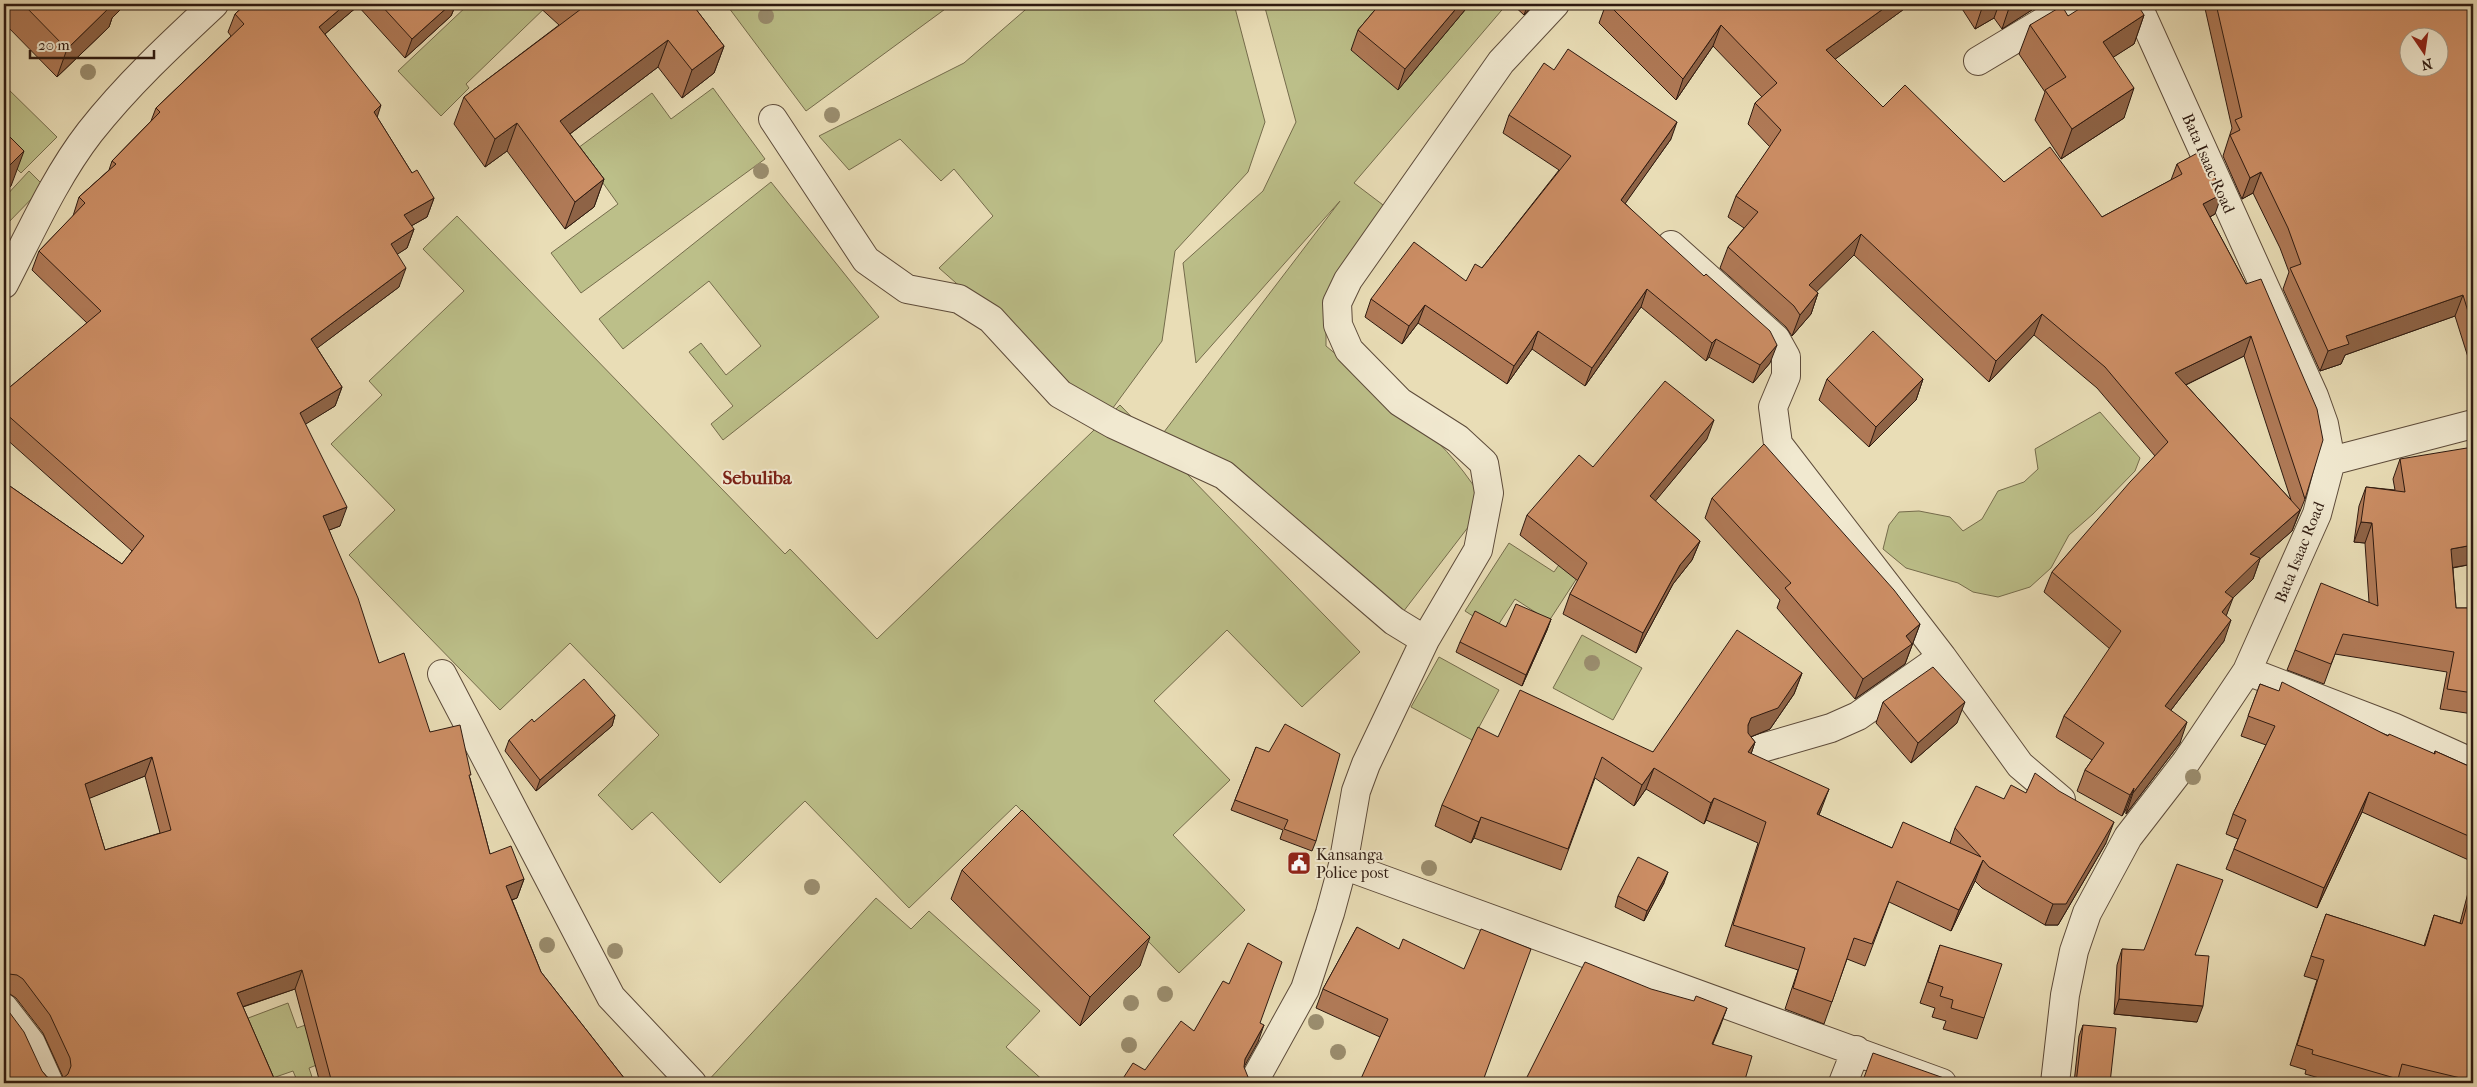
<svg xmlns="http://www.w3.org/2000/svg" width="2477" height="1087" font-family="'IM FELL French Canon',serif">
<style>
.green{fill:#bcbf89;stroke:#756c4c}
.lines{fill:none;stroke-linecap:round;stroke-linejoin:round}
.minor-casing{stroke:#5d4b3a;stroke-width:30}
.minor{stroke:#f1e9d0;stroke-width:28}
.tree{fill:#9a8d6e}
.wall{fill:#af7956;stroke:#2e1a10;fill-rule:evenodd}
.shaded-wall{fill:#8e6346;stroke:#2e1a10}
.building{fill:#cb8d64;stroke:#2e1a10;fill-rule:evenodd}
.labels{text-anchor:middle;stroke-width:4;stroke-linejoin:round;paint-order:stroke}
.street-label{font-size:16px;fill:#2e1a10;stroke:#f1e9d0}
.poi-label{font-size:16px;fill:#2e1a10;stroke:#f1e9d0;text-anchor:start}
.quarter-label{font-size:19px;font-weight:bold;fill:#7a1f14;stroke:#f1e9d0}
</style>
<rect width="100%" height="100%" fill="#e9ddb6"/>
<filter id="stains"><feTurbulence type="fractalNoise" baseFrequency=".004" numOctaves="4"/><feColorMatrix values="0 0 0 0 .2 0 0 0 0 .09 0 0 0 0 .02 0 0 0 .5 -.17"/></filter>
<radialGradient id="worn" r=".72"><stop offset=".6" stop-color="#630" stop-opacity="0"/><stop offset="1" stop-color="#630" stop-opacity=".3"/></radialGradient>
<path class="green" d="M469,4H549L466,84L469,88L441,116L398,71Z
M726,4H952L806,111Z
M1032,4H1234L1265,122L1248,172L1175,251L1162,341L1107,416L939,268L993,216L954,169L941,181L900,139L849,170L819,136L964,63Z
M1264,4H1507L1354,183L1391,211L1326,300V346C1380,391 1441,433 1479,494L1469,526L1403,612L1164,432L1340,201L1196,363L1183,263L1263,191L1296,122Z
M4,85L57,137L21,173L4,156Z
M713,88L765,159L581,293L551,253L618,204L578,148L652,93L671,119Z
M29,171L44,186L4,227V198Z
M771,182L879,317L723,440L711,424L733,406L689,352L701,343L726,375L761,346L709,281L623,349L599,319Z
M457,216L785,554L790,549L877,639L1120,405L1360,652L1302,707L1227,630L1154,701L1230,780L1173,835L1245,910L1179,973L1016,805L909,908L805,801L720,883L652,812L632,830L598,795L659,735L570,643L500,710L349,555L395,510L331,444L382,395L369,381L464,291L423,249Z
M2100,412L2140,458L2135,471L2093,514L2069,535L2051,568L2030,587L1998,597L1973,592L1958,583L1906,568L1883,549L1889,525L1899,512L1919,511L1950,517L1963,531L1982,519L1998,491L2024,482L2038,469L2035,449Z
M1509,543L1554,572L1572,546L1590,558L1549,621L1515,599L1495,630L1465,611Z
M1582,635L1642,668L1613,720L1553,688Z
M1439,657L1499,690L1472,740L1411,707Z
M876,898L911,929L929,911L1040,1011L1006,1047L1046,1083H706Z
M288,1003L297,1028L325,1018L340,1056L309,1068L314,1083H298L293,1071L267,1080L243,1020Z"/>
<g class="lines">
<g class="minor-casing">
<path id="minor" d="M1978,61L2073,4
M773,119L866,260L907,289L959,299L991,319L1060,394L1113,424L1224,475L1394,621L1425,640
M1671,245L1776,339L1786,357V376L1773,407L1778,444L1942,657L2020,765L2061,800
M4,284C30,234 55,177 90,132C127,85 170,45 214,4
M2331,461L2473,424
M2247,671L2393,727L2473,763
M442,674L611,997L692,1083
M1755,750L1831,728L1858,716L1942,657
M1343,865L1942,1083
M4,1008L31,1043L49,1083
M1253,1083L1305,989L1330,913L1343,865L1356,791L1366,764L1425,640L1478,550L1489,493L1484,463L1458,439L1400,402L1349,350L1338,325L1337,303L1348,280L1501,62L1555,4
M1843,1083L1856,1050
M2055,1083L2065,995L2074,951L2087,913L2128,837L2186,762L2247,671L2317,514L2331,461L2324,424L2314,396L2137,4"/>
</g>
<use href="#minor" class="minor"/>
</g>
<g class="tree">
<circle cx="766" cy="16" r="8"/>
<circle cx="88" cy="72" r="8"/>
<circle cx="832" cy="115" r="8"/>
<circle cx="761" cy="171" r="8"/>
<circle cx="1592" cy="663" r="8"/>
<circle cx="2193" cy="777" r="8"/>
<circle cx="1429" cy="868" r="8"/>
<circle cx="812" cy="887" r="8"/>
<circle cx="547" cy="945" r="8"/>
<circle cx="615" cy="951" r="8"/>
<circle cx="1165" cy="994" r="8"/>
<circle cx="1131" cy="1003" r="8"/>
<circle cx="1316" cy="1022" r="8"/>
<circle cx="1129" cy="1045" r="8"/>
<circle cx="1338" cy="1052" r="8"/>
</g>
<path class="wall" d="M4,4H126L112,18L109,27L57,77L4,23Z
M246,4H456L451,16L405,58L358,6L325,34L412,173L434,198L427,217L411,226L414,229L407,248L397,254L399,287L317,348L342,387L335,406L305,424L340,526L329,530L379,663L430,732L470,778L490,854L524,879L517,898L512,900L541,972L628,1083H320L295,989L243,1007L276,1083H4L42,1071L47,1077L54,1080L62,1079L63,1077L43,1033L16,998L10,994L4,993V482L122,564L132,551L4,437V392L87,323L32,270L39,251L73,216L79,197L109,170L112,161L151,121L156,108L231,36L228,32L235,14ZM145,776L160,833L105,850L89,798Z
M536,4H692L724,46L714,73L682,98L658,67L570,134L604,179L594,207L565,229L507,151L485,167L454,124L464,97L559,25Z
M1380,4H1470L1398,90L1351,50L1358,30Z
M1512,4H1534L1524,15Z
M1606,4H1911L1835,59L1883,107L2004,182L2102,217L2171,180L2177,164L2215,214L2210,217L2246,284L2305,499L2292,531L2260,559L2253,579L2232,598L2226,616L2224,641L2171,710L2180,743L2126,814V809L2122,816L2077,791L2085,770L2092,760L2056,737L2064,716L2110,649L2044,592L2052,572L2155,456L2097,388L2034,335L1989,382L1854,255L1816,291L1818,293L1811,314L1792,336L1786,327L1720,268L1728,247L1744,228L1728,217L1736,196L1770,147L1748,124L1755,103L1762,97L1713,46L1676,100L1599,23ZM2244,356L2291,500L2186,385Z
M1959,4H2037L2035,8L2002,29L1994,18L1975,29Z
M2204,4H2390L2391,8L2473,4V373L2455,316L2345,355L2341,364L2320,371L2283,289L2289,272L2280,248L2253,193L2242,199L2223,156L2232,128Z
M2144,15L2134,44L2113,57L2124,118L2061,159L2035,120L2045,92L2019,54L2030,25L2068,16Z
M1554,70L1671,139L1625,203L1770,363L1753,383L1709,357L1706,361L1641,307L1585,386L1532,349L1507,384L1418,323L1402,344L1365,317L1371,299L1466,281L1482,268L1559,170L1503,133L1509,115Z
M1827,379H1923L1916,400L1869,447L1819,400Z
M1707,439L1655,501L1700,541L1692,560L1673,584L1636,653L1563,614L1570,594L1578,581L1520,535L1527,515L1593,467Z
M2400,459L2473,564L2453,568L2456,608H2473V714L2440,709L2447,672L2335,654L2324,684L2287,670L2295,650L2369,602L2365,543L2354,542L2359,506L2366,487L2395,490L2393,479Z
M1712,498L1920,624L1905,664L1855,699L1777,608L1780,600L1705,518Z
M1551,619L1547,630L1522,686L1456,652L1460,642L1506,627Z
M1802,673L1794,694L1770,729L1751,737L1755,742L1751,754L1821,810L1819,815L1892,848L1950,843L1955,828L2004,799L2106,843L2058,925H2045L1982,888L1975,881L1951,931L1889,902L1865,966L1847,959L1824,1024L1785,1009L1798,970L1725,946L1758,843L1706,820L1704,824L1646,789L1634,806L1595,778L1561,870L1474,838L1471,843L1435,826L1442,805L1498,737L1653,752Z
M2260,684L2434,754L2435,751L2473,768V862L2362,812L2317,908L2226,869L2238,839L2226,834L2233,814L2266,745L2241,736Z
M1883,702L1957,723L1911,763L1876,723Z
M615,715L612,726L536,791L505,751L509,740Z
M1256,747L1316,841L1312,851L1280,839L1283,830L1231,810Z
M962,870L1140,966L1080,1026L951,899Z
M2473,874V1083H2337L2305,1074L2306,1070L2290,1065L2317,980L2304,976L2326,914L2424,946L2434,915L2460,923Z
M1664,883L1644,921L1615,907L1618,896Z
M1357,927L1484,1078L1380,1037L1316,1008L1323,989Z
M1940,945L1984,1018L1977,1039L1943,1029L1946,1021L1932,1017L1935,1008L1920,1003Z
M2122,949L2196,955L2197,1022L2114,1014L2117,965Z
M2083,1025L2110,1083H2074L2079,1036Z"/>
<path class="shaded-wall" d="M113,4H126L112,18L109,27L57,77L67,49Z
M346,4H359L358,6L312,45L319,27Z
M451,4H456L451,16L405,58L412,39Z
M1460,4H1470L1398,90L1405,69Z
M1528,4H1534L1524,15Z
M1890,4H1911L1819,71L1826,50Z
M1990,4H1999L1994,18L1975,29L1982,8Z
M2016,4H2037L2035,8L2002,29L2009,8Z
M2144,15L2134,44L2092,71L2103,42Z
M1721,25L1713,46L1676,100L1683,79Z
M668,40L658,67L550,149L560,121Z
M724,46L714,73L682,98L692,70Z
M2134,88L2124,118L2061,159L2072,129Z
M381,105L375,124L374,112Z
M1677,122L1671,139L1615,218L1621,200Z
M517,123L507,151L485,167L495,139Z
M24,151L11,186L4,193V171Z
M2261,172L2253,193L2242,199L2250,178Z
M604,179L594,207L565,229L575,202Z
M2222,194L2215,214L2195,225L2203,204Z
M434,198L427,217L397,234L404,215Z
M414,229L407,248L384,263L391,244Z
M1861,234L1854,255L1802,306L1809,285Z
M406,268L399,287L304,358L311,339Z
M1647,289L1641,307L1585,386L1592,368Z
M1818,293L1811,314L1792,336L1800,315Z
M2463,295L2455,316L2345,355L2341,364L2320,371L2328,351L2346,336Z
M1425,305L1418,323L1402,344L1409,326Z
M2042,314L2034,335L1989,382L1996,361Z
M1538,331L1532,349L1507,384L1514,366Z
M2251,336L2244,356L2167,394L2175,373Z
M1716,339L1709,357L1706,361L1712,343Z
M1777,345L1770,363L1753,383L1760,365Z
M1923,379L1916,400L1869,447L1876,427Z
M342,387L335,406L293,432L300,413Z
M1714,420L1707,439L1643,516L1650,496Z
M347,507L340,526L316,535L323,516Z
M2300,510L2292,531L2260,559L2253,579L2217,613L2225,592L2250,554Z
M2361,522L2372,523L2365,543L2354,542Z
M1700,541L1692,560L1673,584L1636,653L1643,633L1680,565Z
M2473,545V564L2444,569L2451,549Z
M2233,598L2225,619L2222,612Z
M1551,619L1547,630L1522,686L1526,675Z
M2231,620L2224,641L2158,727L2165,706Z
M1920,624L1905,664L1855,699L1863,679L1906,636Z
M1802,673L1794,694L1770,729L1743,740L1748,725L1751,718Z
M1965,702L1957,723L1911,763L1918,743Z
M615,715L612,726L536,791L540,780Z
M2187,722L2180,743L2126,814L2133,793Z
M1755,742L1748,763V752Z
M152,757L145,776L78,803L85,784Z
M1654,768L1646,789L1634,806L1642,785Z
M2134,788L2126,809L2122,816L2130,795Z
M1829,789L1821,810L1809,836L1817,814Z
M2369,792L2362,812L2317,908L2324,888Z
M1714,798L1706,820L1704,824L1711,803Z
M1481,817L1474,838L1471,843L1479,822Z
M2114,822L2106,843L2058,925H2045L2053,904Z
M1983,860L1975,881L1951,931L1959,910Z
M1668,872L1664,883L1644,921L1647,911Z
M524,879L517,898L499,904L506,886Z
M1150,937L1140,966L1080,1026L1090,997Z
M302,970L295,989L230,1011L237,993Z
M9,974L4,989V976Z
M2119,999L2203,1006L2197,1022L2114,1014Z
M1727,1008L1720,1027L1705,1063L1712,1044Z
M1264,1025L1258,1042L1239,1076L1245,1059Z"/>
<path class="building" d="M23,4H113L67,49Z
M246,4H346L319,27L381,105L374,112L412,173L417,170L434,198L404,215L414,229L391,244L406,268L311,339L342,387L300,413L347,507L323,516L358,598L379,663L404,653L430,732L460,725L471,775H469L490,854L511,846L524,879L506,886L541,972L628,1083H332L302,970L237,993L276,1083H4V1005L24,1032L42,1071L47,1077L54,1080L62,1079L68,1074L71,1066L70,1058L50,1015L23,979L17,975L9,974L4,976V482L122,564L144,536L4,412V392L101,311L39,251L85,203L79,197L116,164L112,161L160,112L156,108L244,24L235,14ZM152,757L171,830L105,850L85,784Z
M380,4H451L412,39Z
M575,4H692L724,46L692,70L668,40L560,121L604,179L575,202L517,123L495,139L464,97L581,9Z
M1380,4H1460L1405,69L1358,30Z
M1608,4H1890L1826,50L1883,107L1905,85L2004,182L2050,147L2102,217L2182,174L2177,164L2203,150L2222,194L2203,204L2246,284L2261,279L2317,409L2323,440L2305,499L2251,336L2175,373L2300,510L2250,554L2260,558L2225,592L2233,598L2222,612L2231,620L2165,706L2187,722L2133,793L2134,788L2130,795L2085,770L2104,743L2064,716L2121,631L2052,572L2130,482L2168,442L2105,367L2042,314L1996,361L1861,234L1809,285L1818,293L1800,315L1794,306L1728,247L1758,212L1736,196L1781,130L1755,103L1777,83L1721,25L1683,79Z
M1979,4H1990L1982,8Z
M2007,4H2016L2009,8Z
M2087,4H2137L2144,15L2103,42L2134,88L2072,129L2045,90L2066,77L2030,25L2062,6L2068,16Z
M2216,4H2390L2391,8L2409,4H2473V328L2463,295L2346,336L2349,344L2328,351L2290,268L2301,264L2288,228L2261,172L2250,178L2230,135L2240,130L2235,120L2242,117ZM2410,38H2440V68H2410Z
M1568,49L1677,122L1621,200L1704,276L1706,274L1770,331L1777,345L1760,365L1716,339L1712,343L1647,289L1592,368L1538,331L1514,366L1425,305L1409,326L1371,299L1414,242L1466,281L1475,264L1482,268L1571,156L1509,115L1544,63L1554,70Z
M4,131L24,151L4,171Z
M1873,331L1923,379L1876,427L1827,379Z
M1665,381L1714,420L1650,496L1700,541L1680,565L1643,633L1570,594L1587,563L1527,515L1579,455L1593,467Z
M1764,444L1894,590L1920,624L1906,636L1912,644L1863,679L1785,588L1791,583L1712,498Z
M2473,447V545L2451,549L2456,608H2473V693L2447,689L2454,652L2343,634L2331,664L2295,650L2321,583L2378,606L2372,523L2361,522L2366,487L2405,492L2400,459Z
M1516,604L1551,619L1526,675L1460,642L1475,611L1506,627Z
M1737,630L1802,673L1778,708L1751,718L1748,725V733L1755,742L1748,752L1829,789L1817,814L1892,848L1903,822L1981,857L1955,828L1976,786L2004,799L2011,785L2026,793L2035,773L2059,791L2114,822L2066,904H2053L1989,867L1983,860L1959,910L1897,881L1872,944L1854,938L1832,1002L1793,988L1805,948L1733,925L1766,822L1714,798L1711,803L1654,768L1642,785L1602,757L1568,849L1481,817L1479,822L1442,805L1478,727L1498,737L1520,690L1653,752Z
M1933,667L1965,702L1918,743L1883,702Z
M584,679L615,715L540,780L509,740L532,719L534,722Z
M2282,682L2388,736L2389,734L2435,754V751L2473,768V838L2369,792L2324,888L2234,849L2246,820L2233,814L2275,726L2248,716L2260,684L2279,691Z
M1285,724L1340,754L1316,841L1284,829L1288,820L1235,800L1256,747L1269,752Z
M1022,810L1150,937L1090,997L962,870Z
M1638,857L1668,872L1647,911L1618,896Z
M2177,864L2223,880L2195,955L2209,956L2203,1006L2119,999L2122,949L2144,950Z
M2473,882V1081L2402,1064L2398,1079L2312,1054L2313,1050L2297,1045L2324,960L2311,956L2326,914L2425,946L2434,915L2462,924Z
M1357,927L1399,949L1403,939L1464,969L1481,929L1531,949L1484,1078L1496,1083H1359L1388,1019L1323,989Z
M1248,943L1282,962L1260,1023L1264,1025L1245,1059L1244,1067L1248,1077L1243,1083H1120L1133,1063L1145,1070L1181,1021L1194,1031L1223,981L1229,984Z
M1940,945L2002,964L1984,1018L1951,1008L1953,1000L1940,996L1943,987L1928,982Z
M1585,962L1651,989L1694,1001L1696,996L1727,1008L1712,1044L1752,1056L1744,1083H1524Z
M2083,1025L2116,1028L2110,1083H2076Z
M1873,1053L1958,1083H1862Z"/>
<defs>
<g id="civic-square" transform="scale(1.25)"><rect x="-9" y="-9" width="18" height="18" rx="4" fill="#8f2418" stroke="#f1e9d0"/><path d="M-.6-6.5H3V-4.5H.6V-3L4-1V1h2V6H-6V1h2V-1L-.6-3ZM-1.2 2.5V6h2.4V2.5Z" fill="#fff"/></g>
</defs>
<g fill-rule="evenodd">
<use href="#civic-square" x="1299" y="863"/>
</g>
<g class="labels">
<g class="street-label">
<text transform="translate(2209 163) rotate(66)" y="6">Bata Isaac Road</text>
<text transform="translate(2299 552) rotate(-68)" y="6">Bata Isaac Road</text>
</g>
<g class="poi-label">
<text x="1316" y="860">Kansanga<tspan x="1316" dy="18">Police post</tspan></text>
</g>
<g class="quarter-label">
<text x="757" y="484">Sebuliba</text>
</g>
</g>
<rect width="2477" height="1087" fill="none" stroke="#e9ddb6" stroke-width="20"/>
<rect x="5" y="5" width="2467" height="1077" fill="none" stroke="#2e1a10" stroke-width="2.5"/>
<rect x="10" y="10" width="2457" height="1067" fill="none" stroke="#2e1a10"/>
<g transform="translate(2424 52) rotate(167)"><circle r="24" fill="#f1e9d0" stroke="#a39683"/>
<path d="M0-4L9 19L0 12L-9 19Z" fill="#8f2418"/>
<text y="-8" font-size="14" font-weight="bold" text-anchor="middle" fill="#2e1a10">N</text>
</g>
<path d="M30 50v8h124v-8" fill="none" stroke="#2e1a10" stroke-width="2.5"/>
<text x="38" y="50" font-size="15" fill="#2e1a10" stroke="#f1e9d0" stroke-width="4" paint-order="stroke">20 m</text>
<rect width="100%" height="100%" filter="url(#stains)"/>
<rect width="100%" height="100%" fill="url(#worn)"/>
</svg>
